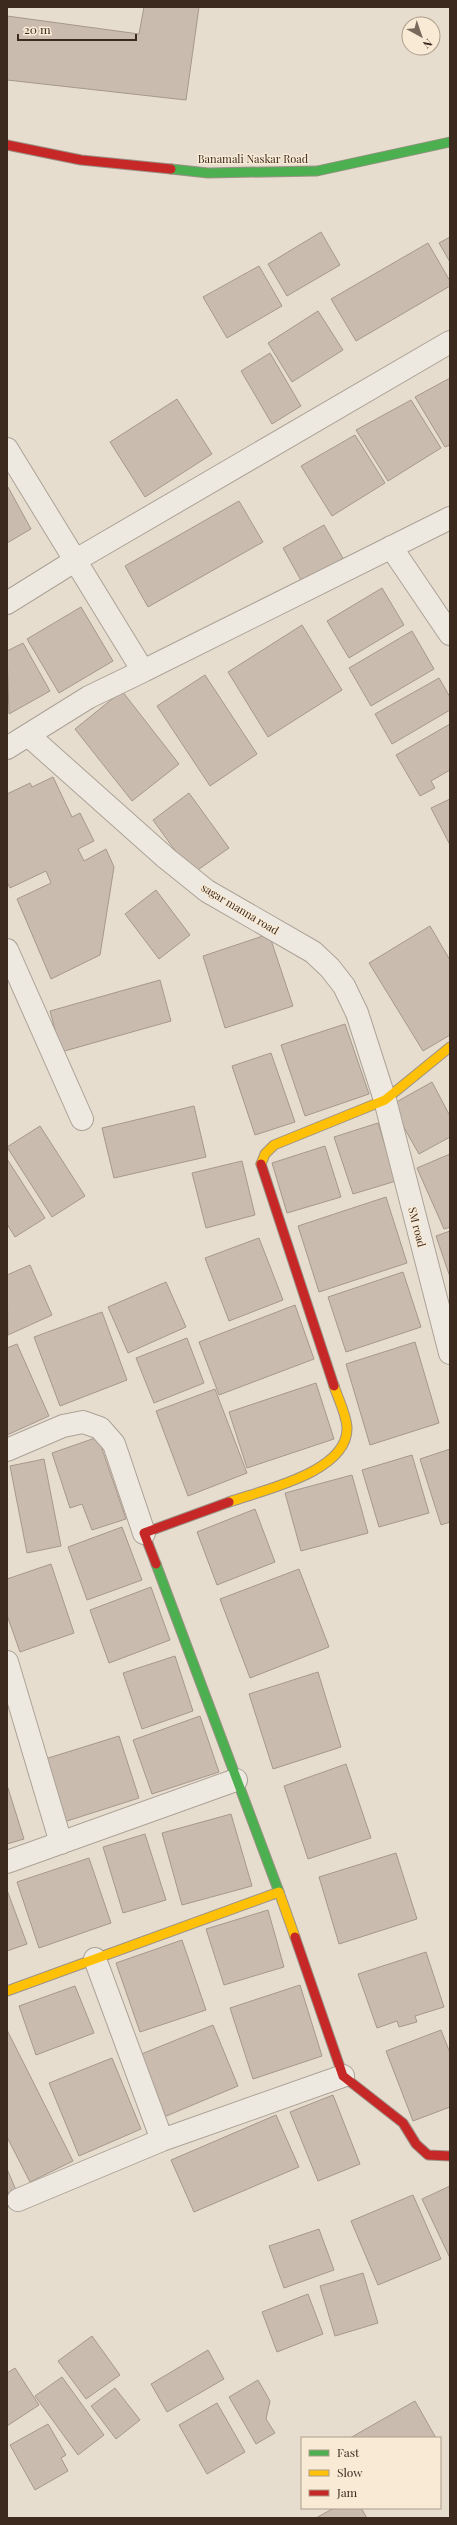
<svg xmlns="http://www.w3.org/2000/svg" width="457" height="2525" font-family="'Playfair Display',serif">
<style>
.building{fill:#cabbaf;stroke:#a7988d}
.lines{fill:none;stroke-linecap:round;stroke-linejoin:round}
.street-casing{stroke:#aca297;stroke-width:24}
.fast-casing{stroke:#9b9287;stroke-width:11}
.slow-casing{stroke:#9b9287;stroke-width:11}
.jam-casing{stroke:#9b9287;stroke-width:11}
.street{stroke:#eee9e0;stroke-width:22}
.fast{stroke:#4caf50;stroke-width:9}
.slow{stroke:#ffc107;stroke-width:9}
.jam{stroke:#c62828;stroke-width:9}
.labels{text-anchor:middle;stroke-width:3;stroke-linejoin:round;paint-order:stroke}
.street-label{font-size:11px;fill:#3c2a1e;stroke:#f8ead5}
</style>
<rect width="100%" height="100%" fill="#e6ddce"/>
<path class="building" d="M144,7H199L186,100L7,80V16L139,34Z
M321,232L340,265L287,296L268,264Z
M450,237V262L439,243Z
M428,243L450,281V286L356,341L331,299Z
M259,266L282,306L227,338L203,297Z
M318,311L343,350L292,382L268,343Z
M270,353L301,406L272,424L241,371Z
M450,378V445L445,447L415,397Z
M177,399L212,454L145,497L110,442Z
M411,400L441,448L388,481L356,430Z
M355,435L385,483L332,516L301,466Z
M8,487L31,529L7,543V488Z
M239,501L263,542L148,607L125,566Z
M324,525L344,560L303,584L283,548Z
M382,588L404,625L349,658L327,621Z
M81,607L113,661L59,693L27,639Z
M302,625L342,690L268,737L228,672Z
M412,631L434,669L371,706L349,668Z
M23,643L50,691L9,714L7,651Z
M205,675L257,754L210,786L157,706Z
M439,678L450,697V710L392,744L375,714Z
M122,691L179,764L132,801L75,729Z
M450,724V770L431,781L435,788L420,796L396,755Z
M53,777L72,817L80,813L94,841L78,849L84,861L106,849L114,867L100,955L51,979L17,899L51,883L46,871L10,888L7,882V794L30,783L32,787Z
M189,793L229,848L192,874L153,820Z
M450,799V845L431,808Z
M156,890L190,935L159,959L125,914Z
M430,926L450,960V1035L423,1051L369,963Z
M269,934L293,1006L225,1028L203,956Z
M160,980L171,1021L61,1052L50,1011Z
M345,1024L369,1094L305,1116L281,1045Z
M271,1053L295,1122L255,1135L232,1066Z
M432,1082L450,1116V1137L419,1154L391,1105Z
M194,1106L206,1157L114,1178L102,1128Z
M378,1123L396,1181L353,1194L334,1137Z
M40,1126L85,1196L52,1217L7,1147Z
M325,1146L341,1197L287,1213L272,1163Z
M450,1154V1227L444,1229L417,1168Z
M7,1159L45,1218L15,1237L7,1224Z
M242,1161L255,1215L206,1228L192,1173Z
M386,1197L407,1263L319,1292L298,1226Z
M450,1231V1277L436,1236Z
M259,1238L283,1300L229,1321L205,1258Z
M30,1265L52,1315L8,1335L7,1275Z
M403,1272L421,1327L346,1352L328,1297Z
M166,1282L186,1327L128,1353L108,1307Z
M295,1305L314,1359L219,1395L199,1342Z
M102,1312L127,1380L60,1406L34,1337Z
M187,1338L204,1383L154,1403L136,1358Z
M415,1342L439,1423L370,1445L346,1364Z
M17,1344L49,1416L7,1435V1348Z
M316,1383L334,1439L247,1468L229,1412Z
M215,1389L247,1473L188,1496L156,1411Z
M98,1437L126,1519L92,1530L82,1504L70,1508L52,1453Z
M450,1449V1522L441,1525L420,1459Z
M412,1455L429,1513L379,1527L362,1470Z
M44,1459L61,1546L27,1553L10,1466Z
M352,1475L368,1533L301,1551L285,1493Z
M255,1509L275,1562L217,1585L197,1532Z
M122,1527L142,1580L87,1600L68,1547Z
M51,1564L74,1633L20,1652L7,1615V1579Z
M299,1569L329,1647L250,1678L220,1599Z
M151,1587L170,1640L109,1663L90,1610Z
M175,1656L193,1711L142,1729L123,1673Z
M318,1672L341,1747L273,1769L249,1694Z
M200,1716L219,1772L152,1794L133,1740Z
M119,1736L139,1798L64,1822L45,1759Z
M346,1764L371,1838L308,1859L284,1786Z
M7,1785L24,1839L7,1844Z
M231,1814L252,1886L182,1905L162,1833Z
M145,1834L166,1900L123,1913L103,1847Z
M396,1853L417,1919L339,1944L319,1877Z
M89,1858L111,1923L39,1948L17,1882Z
M7,1890L27,1944L7,1951Z
M268,1910L284,1967L224,1985L206,1929Z
M182,1940L206,2010L140,2032L116,1963Z
M426,1952L444,2007L415,2016L417,2022L399,2027L397,2021L377,2028L358,1974Z
M300,1985L322,2056L253,2079L230,2008Z
M75,1986L94,2033L36,2055L19,2006Z
M213,2025L238,2086L164,2117L139,2055Z
M7,2030L73,2161L30,2182L7,2137Z
M441,2030L450,2053V2107L413,2121L386,2051Z
M112,2058L141,2129L79,2156L49,2083Z
M333,2095L360,2164L318,2181L290,2112Z
M276,2115L299,2167L194,2212L171,2160Z
M7,2169L16,2190L7,2194Z
M450,2186V2258L422,2199Z
M413,2195L441,2259L378,2285L351,2221Z
M319,2229L334,2270L284,2288L269,2246Z
M363,2273L378,2323L335,2336L320,2286Z
M308,2294L323,2334L277,2352L262,2312Z
M92,2336L120,2375L86,2399L58,2361Z
M208,2350L224,2379L167,2412L151,2384Z
M15,2368L39,2405L7,2426V2373Z
M62,2377L104,2435L78,2455L35,2396Z
M258,2380L270,2401L266,2419L275,2433L256,2444L229,2397Z
M115,2388L140,2420L116,2439L91,2406Z
M415,2401L436,2438H350Z
M217,2403L245,2452L207,2474L179,2425Z
M48,2424L66,2455L61,2458L68,2471L35,2490L10,2445Z
M334,2508H361L367,2518H316Z"/>
<g class="lines">
<g class="street-casing">
<path id="street" d="M7,449L143,671L89,697L7,748
M391,547L450,634
M7,603L76,560L450,342
M143,671L450,518
M28,735L166,858L207,891L313,952L330,968L344,986L357,1013L385,1100L450,1353
M7,950L82,1119
M7,1450L63,1426L83,1422L100,1428L114,1444L144,1533
M7,1662L61,1843
M7,1862L236,1780
M95,1959L162,2140
M18,2200L162,2140L343,2076"/>
</g>
<g class="fast-casing">
<path id="fast" d="M171,169L208,173L317,171L450,142
M156,1564L279,1892"/>
</g>
<g class="slow-casing">
<path id="slow" d="M261,1164L265,1154L274,1145L385,1100L450,1047
M229,1502C263,1490 349,1472 347,1427C346,1414 338,1398 334,1386
M7,1991L279,1892L295,1937"/>
</g>
<g class="jam-casing">
<path id="jam" d="M7,145L81,160L171,169
M261,1164L334,1386
M156,1564L144,1533L229,1502
M295,1937L343,2076L403,2123L416,2144L428,2155L450,2156"/>
</g>
<use href="#street" class="street"/>
<use href="#fast" class="fast"/>
<use href="#slow" class="slow"/>
<use href="#jam" class="jam"/>
</g>
<g class="labels">
<g class="street-label">
<text x="253" y="163">Banamali Naskar Road</text>
<text transform="translate(240 909) rotate(31)" y="4">sagar manna road</text>
<text transform="translate(417 1227) rotate(76)" y="4">SM road</text>
</g>
</g>
<rect width="457" height="2525" fill="none" stroke="#3c2a1e" stroke-width="16"/>
<rect x="301" y="2437" width="140" height="72" fill="#f8ead5" stroke="#ad9d8c"/>
<rect x="309" y="2450" width="20" height="6" fill="#4caf50" stroke="#ad9d8c"/>
<text x="337" y="2457" font-size="12" fill="#3c2a1e">Fast</text>
<rect x="309" y="2470" width="20" height="6" fill="#ffc107" stroke="#ad9d8c"/>
<text x="337" y="2477" font-size="12" fill="#3c2a1e">Slow</text>
<rect x="309" y="2490" width="20" height="6" fill="#c62828" stroke="#ad9d8c"/>
<text x="337" y="2497" font-size="12" fill="#3c2a1e">Jam</text>
<g transform="translate(421 36) rotate(140)"><circle r="19" fill="#f8ead5" stroke="#ad9d8c"/>
<path d="M0-3L7 15L0 10L-7 15Z" fill="#78695c"/>
<text y="-6" font-size="11" font-weight="bold" text-anchor="middle" fill="#3c2a1e">N</text>
</g>
<path d="M18 34v6h118v-6" fill="none" stroke="#3c2a1e" stroke-width="2"/>
<text x="24" y="34" font-size="12" fill="#3c2a1e" stroke="#f8ead5" stroke-width="3" paint-order="stroke">20 m</text>
</svg>
